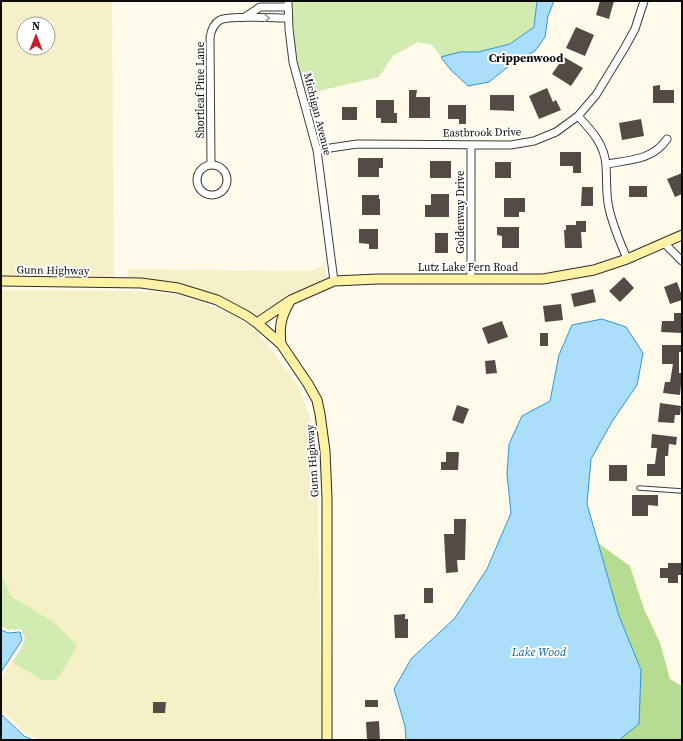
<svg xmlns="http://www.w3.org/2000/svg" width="683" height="741" font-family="'Source Serif 4',serif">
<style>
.farmland{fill:#f6f0c8;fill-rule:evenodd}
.green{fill:#d1ebb1}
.forest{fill:#b5dc90}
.water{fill:#abdff9;stroke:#2e97d4}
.building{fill:#544b47}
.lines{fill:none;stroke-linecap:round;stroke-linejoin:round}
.service-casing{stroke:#3e3e3e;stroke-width:5.5}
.minor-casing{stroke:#3e3e3e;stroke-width:9}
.secondary-casing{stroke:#2d2d2d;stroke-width:11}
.service{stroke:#fff;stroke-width:3.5}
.minor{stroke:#fff;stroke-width:7}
.secondary{stroke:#fff2a4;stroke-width:9}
.oneway{stroke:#9d9d9d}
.labels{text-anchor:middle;stroke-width:4;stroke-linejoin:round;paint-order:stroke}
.street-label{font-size:11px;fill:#0b0b0b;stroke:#fff}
.neighbourhood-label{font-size:12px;font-weight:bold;fill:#0b0b0b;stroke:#fff}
.water-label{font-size:12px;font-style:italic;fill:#0f67a2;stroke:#fff}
</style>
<rect width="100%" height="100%" fill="#fffae9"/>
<path class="farmland" d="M1,1H112L114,278L127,279L129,269L309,271L324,266L326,255L325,284L258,323L173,286L1,282ZM24,24H48V48H24Z
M1,290L131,291L172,294L207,304L238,318L256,331L298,385L310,418L317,452L322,740H41L25,733L1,709V678L12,662L42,680L52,621L12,597L1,574Z"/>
<path class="green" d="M293,1H537L534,27L510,44L478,52H460L441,57L432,45L418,42L393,56L379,77L306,94C297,62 291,34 293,1Z
M1,574L12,597L52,621L77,645L66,666L56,680H42L12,662L21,649L25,639L21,629L8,630L1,626Z"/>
<path class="forest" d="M598,543L630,566L644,609L660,643L670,679L682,686V740H619L639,724L641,670L619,616Z"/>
<path class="water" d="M537,1H554L548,16L545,37L535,51L514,62L489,82L468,86L450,69L441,57L460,52H478L510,44L534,27Z
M602,319L626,327L643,353L637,385L613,420L591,459L587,504L619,616L641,670L639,724L619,740H406L405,726L394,689L411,659L455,618L487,569L511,513L507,474L509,444L522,416L550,401L559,355L572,325Z
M1,630L8,633L20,632L22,640L1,672Z
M1,714L24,736L33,740H1Z"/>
<path class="building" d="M600,1H614L609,19L596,15Z
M576,27L594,35L585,56L566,48Z
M564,57L583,68L571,86L552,74Z
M660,85V90H674V103H653V86Z
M547,88L553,102L556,100L561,110L539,119L529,96Z
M409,90H417L416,97H430V118H409Z
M490,95H514V111L490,110Z
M376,100H394V113H397V123H381V118H376Z
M448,105H466V124H459V119H448Z
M342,107H357V120H342Z
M641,119L644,136L622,140L619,123Z
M560,152H581V173H573V166H560Z
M358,158H383V168H379V177H358Z
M430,161H451V178H430Z
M495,162H511V178H495Z
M682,173V194L675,197L667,179Z
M629,186H647V197H629Z
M582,187H593V206H581Z
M431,194H449V217H425V205H431Z
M362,195H379V199H380V215H362Z
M504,198H525V212H519V217H504Z
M576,221H586V232H581L582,248H565L564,230H566V225H576Z
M497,227H519V248H502V236L497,235Z
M359,229H378V249H369V244L359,243Z
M435,233H448V253H435Z
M624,277L634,288L620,302L609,291Z
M677,282L682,296V300L670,304L664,287Z
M593,289L596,302L574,307L571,294Z
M561,304L563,320L545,322L543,306Z
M674,313H682V333L661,332L662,321H674Z
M502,321L508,337L488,344L482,328Z
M540,333H548V346H540Z
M662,345H682V352H679V373H682L680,395L663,393L665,382H670L673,364H662Z
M495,360L497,373L486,374L485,361Z
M660,403L681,406L680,415H675L674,423L658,422Z
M457,405L469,409L463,424L452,420Z
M652,434L677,437L676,445L669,444L668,456H665V476H647V464H655L657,448H651Z
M446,452H459L458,470H441V462H446Z
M609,465H627V481H609Z
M632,495H658V506L648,505V516H632Z
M454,519H466L465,560H457L458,572L446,573L444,534H454Z
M668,563H682V575H678V583H668V578H660V568H668Z
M424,588H433V603H424Z
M405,614V619H408V638H395L394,615Z
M365,700H378V707H365Z
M153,702H166L165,713H153Z
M379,721L380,740H367L366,722Z"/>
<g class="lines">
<g class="service-casing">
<path id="service" d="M639,488L682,491"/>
</g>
<g class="minor-casing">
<path id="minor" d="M288,1L289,29L293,62L317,150L334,281
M245,17L260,7H288
M578,116C592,131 605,145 606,166C607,179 606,191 608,203C611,223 620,241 627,259
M317,150L357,144L511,145L534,141L556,132L578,116L596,95L624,49L635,29L644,1
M606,164C630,160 653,160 667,139
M197 180a15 15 0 1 1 30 0a15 15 0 1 1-30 0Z
M211,165L210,38C211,30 213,24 220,20C230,15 275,18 288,18
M664,243L682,261
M471,279V145"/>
</g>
<g class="secondary-casing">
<path id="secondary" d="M1,281L141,283L178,288L217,300L247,316L257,323L281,344L308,384L317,400L320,414L325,451L327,498V740
M257,323L291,300L334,281L378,279H543L594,270L627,259L682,235
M281,344C279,326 281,317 290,301"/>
</g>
<use href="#service" class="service"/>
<use href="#minor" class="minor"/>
<use href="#secondary" class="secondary"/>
</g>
<defs><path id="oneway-chevron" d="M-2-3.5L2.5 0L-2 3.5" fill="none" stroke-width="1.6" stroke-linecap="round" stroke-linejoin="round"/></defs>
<use class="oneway" href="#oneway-chevron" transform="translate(267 18) rotate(1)"/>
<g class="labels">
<g class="street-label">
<text transform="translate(200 90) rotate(-90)" y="4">Shortleaf Pine Lane</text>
<text transform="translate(318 114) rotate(76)" y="4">Michigan Avenue</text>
<text transform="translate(482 132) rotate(-1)" y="4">Eastbrook Drive</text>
<text transform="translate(460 212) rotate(-90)" y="4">Goldenway Drive</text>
<text x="468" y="271">Lutz Lake Fern Road</text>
<text transform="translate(53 270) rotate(1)" y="4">Gunn Highway</text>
<text transform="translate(312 461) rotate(-94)" y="4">Gunn Highway</text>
</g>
<g class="neighbourhood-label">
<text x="526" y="62">Crippenwood</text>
</g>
<g class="water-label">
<text x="539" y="656">Lake Wood</text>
</g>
</g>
<rect width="683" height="741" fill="none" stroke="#0b0b0b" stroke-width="4"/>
<g transform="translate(36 36)"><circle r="19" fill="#ffffff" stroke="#9d9d9d"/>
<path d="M0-3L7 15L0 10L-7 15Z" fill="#c11d2a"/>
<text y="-6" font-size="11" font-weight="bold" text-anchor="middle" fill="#0b0b0b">N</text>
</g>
</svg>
